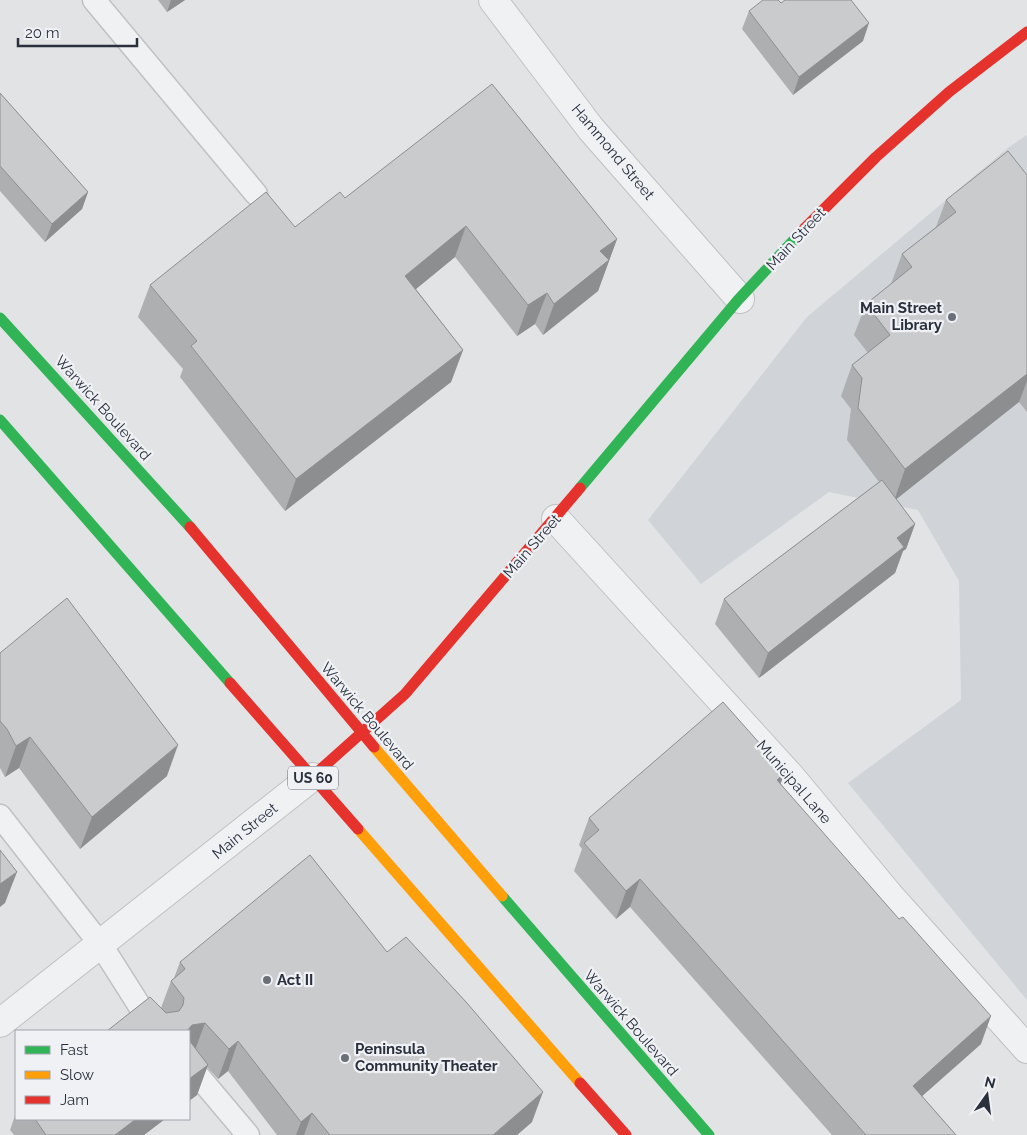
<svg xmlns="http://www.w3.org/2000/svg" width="1027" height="1135" font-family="Raleway,sans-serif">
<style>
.built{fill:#d0d3d8}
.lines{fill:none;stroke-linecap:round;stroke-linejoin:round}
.lane-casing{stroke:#bfc1c3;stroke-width:25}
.street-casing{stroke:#bfc1c3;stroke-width:30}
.lane{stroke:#f0f1f3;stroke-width:22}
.street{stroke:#f0f1f3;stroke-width:28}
.fast{stroke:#30b455;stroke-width:11}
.slow{stroke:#ff9f0a;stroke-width:11}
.jam{stroke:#e5322d;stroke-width:11}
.wall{fill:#adafb0}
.shaded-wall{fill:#8d8e90}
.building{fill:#c9cbcd;stroke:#8d8e90}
.poi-dot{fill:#6a6f78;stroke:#eff1f5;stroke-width:2}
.labels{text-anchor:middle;stroke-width:4.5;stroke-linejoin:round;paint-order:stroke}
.shield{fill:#eff1f5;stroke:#656b74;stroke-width:1}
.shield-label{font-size:14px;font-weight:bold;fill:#2a313d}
.street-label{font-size:15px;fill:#2a313d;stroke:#eff1f5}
.poi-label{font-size:15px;font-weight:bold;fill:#2a313d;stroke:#eff1f5;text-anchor:start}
</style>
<rect width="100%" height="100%" fill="#e1e3e5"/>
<path class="built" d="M1027,135V1000L848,783L961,700L959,581L918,510L829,492L701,584L648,520L807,317L1009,147Z"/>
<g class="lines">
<g class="lane-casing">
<path id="lane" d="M94,0L256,194
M0,816L101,945L144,1013L160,1031
M189,1065L248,1135"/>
</g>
<g class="street-casing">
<path id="street" d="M493,0L591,129L740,299
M556,519L791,777L889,895L1027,1049
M0,1023L312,777"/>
</g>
<use href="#lane" class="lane"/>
<use href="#street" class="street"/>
<path class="fast" d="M0,318L190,527
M0,420L230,683
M580,488L738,300L805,228
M502,896L709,1135"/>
<path class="slow" d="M374,747L502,896
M358,829L580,1083"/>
<path class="jam" d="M805,228L876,157L949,92L1027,32
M190,527L374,747
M230,683L358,829
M312,777L405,694L580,488
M580,1083L626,1135"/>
</g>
<path class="wall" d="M158,0H185L167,12Z
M781,3L863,41L793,95L742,29L749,11Z
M0,93L88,192L82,209L45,242L0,191Z
M1027,175V412L1019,402L896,499L915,524L906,549L903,551L895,573L759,678L715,624L724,599L879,482L847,440L851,409L841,396L852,365L868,353L854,335L866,304L891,284L902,254L936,227L946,200Z
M345,198L617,239L598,291L543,335L535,324L517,336L455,257L416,289L463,350L451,382L285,511L180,377L183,369L138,317L150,285L295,227Z
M0,653L167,776L80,849L19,768L5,777L0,768Z
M781,784L981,1044L922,1096L956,1135H832L630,907L616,919L574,871L582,849L579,845L589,818Z
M387,952L532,1122L517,1135H277L228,1071L218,1079L207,1067L197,1095L189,1101V1031H107L161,1008L171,981L174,978L180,962Z
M16,1113V1119H165L144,1135H14L10,1130Z"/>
<path class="shaded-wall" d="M171,0H185L167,12Z
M869,23L863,41L793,95L799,77Z
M88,192L82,209L45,242L52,224Z
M466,226L455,257L394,307L405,276Z
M617,239L598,291L543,335L554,304L600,251Z
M547,293L535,324L517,336L528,305Z
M463,350L451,382L285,511L296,479Z
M1027,374V381L1019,402L894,501L905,469Z
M915,524L906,549L903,551L895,573L759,678L768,653L897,538Z
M30,737L19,768L5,777L16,746Z
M178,745L167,776L80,849L92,817Z
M785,772L775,800L777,780Z
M17,872L5,903L0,907V884Z
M640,879L630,907L616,919L626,891Z
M991,1016L981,1044L903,1113L913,1086Z
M205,1023L194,1053L189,1054V1031H187L192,1025Z
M238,1041L228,1071L218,1079L229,1049Z
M208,1065L197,1095L189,1101V1079Z
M543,1092L532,1122L517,1135H493Z
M312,1113L304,1135H296L301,1122Z
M136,1119H165L144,1135H115Z"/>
<path class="building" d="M763,0H778L781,3L785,0H851L869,23L799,77L749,11Z
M492,84L617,239L600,251L609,260L554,304L547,293L528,305L466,226L405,276L463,350L296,479L191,346L197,341L150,285L266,192L295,227L340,192L345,198Z
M0,93L88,192L52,224L0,166Z
M1008,151L1027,175V374L905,469L858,408L862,378L852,365L890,335L866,304L912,267L902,254L956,212L946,200Z
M882,480L915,524L897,538L904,547L768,653L724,599Z
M67,598L178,745L92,817L30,737L16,746L7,729L0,721V653Z
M723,702L785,772L777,780L899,919L903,917L991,1016L913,1086L956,1135H866L640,879L626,891L584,843L599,830L589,818Z
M0,850L17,872L0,884Z
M310,855L387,952L406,937L467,1003L543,1092L493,1135H330L312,1113L301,1122L238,1041L229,1049L205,1023L192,1025L187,1031H107L150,997L166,1013L179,1011L183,1005L184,998L171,981L185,969L180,962Z
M189,1040L208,1065L189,1079Z
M35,1119H136L115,1135H46Z"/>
<g class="poi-dot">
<circle cx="952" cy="317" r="5"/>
<circle cx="267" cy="980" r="5"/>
<circle cx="345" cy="1058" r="5"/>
</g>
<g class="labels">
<rect class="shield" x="288" y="766.5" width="50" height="23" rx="4"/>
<g class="shield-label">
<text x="313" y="783">US 60</text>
</g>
<g class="street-label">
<text transform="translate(613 152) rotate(50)" y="5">Hammond Street</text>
<text transform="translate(796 239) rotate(-47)" y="5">Main Street</text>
<text transform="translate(103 408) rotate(48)" y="5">Warwick Boulevard</text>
<text transform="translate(532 546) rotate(-49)" y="5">Main Street</text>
<text transform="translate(367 716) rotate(50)" y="5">Warwick Boulevard</text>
<text transform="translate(794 782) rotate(49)" y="5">Municipal Lane</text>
<text transform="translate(245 831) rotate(-39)" y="5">Main Street</text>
<text transform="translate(631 1023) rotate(49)" y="5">Warwick Boulevard</text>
</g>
<g class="poi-label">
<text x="942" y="313" text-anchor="end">Main Street<tspan x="942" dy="17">Library</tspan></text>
<text x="277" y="985">Act II</text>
<text x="355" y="1054">Peninsula<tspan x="355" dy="17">Community Theater</tspan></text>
</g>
</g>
<rect x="15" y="1030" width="175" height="90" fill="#eff1f5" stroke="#a0a4ab"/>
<rect x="25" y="1046" width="25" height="8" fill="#30b455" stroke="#a0a4ab"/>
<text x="60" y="1055" font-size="15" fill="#2a313d">Fast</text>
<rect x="25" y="1071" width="25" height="8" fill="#ff9f0a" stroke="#a0a4ab"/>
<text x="60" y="1080" font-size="15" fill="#2a313d">Slow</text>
<rect x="25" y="1096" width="25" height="8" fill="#e5322d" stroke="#a0a4ab"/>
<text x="60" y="1105" font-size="15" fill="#2a313d">Jam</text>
<g transform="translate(987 1095) rotate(14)" stroke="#eff1f5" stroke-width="4" paint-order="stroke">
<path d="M0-4L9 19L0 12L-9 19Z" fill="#2a313d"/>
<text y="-8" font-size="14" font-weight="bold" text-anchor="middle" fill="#2a313d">N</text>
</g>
<path d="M18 38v8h119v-8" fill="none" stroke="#2a313d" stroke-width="2.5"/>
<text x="25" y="38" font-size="15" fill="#2a313d" stroke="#eff1f5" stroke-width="4" paint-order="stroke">20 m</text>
</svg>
